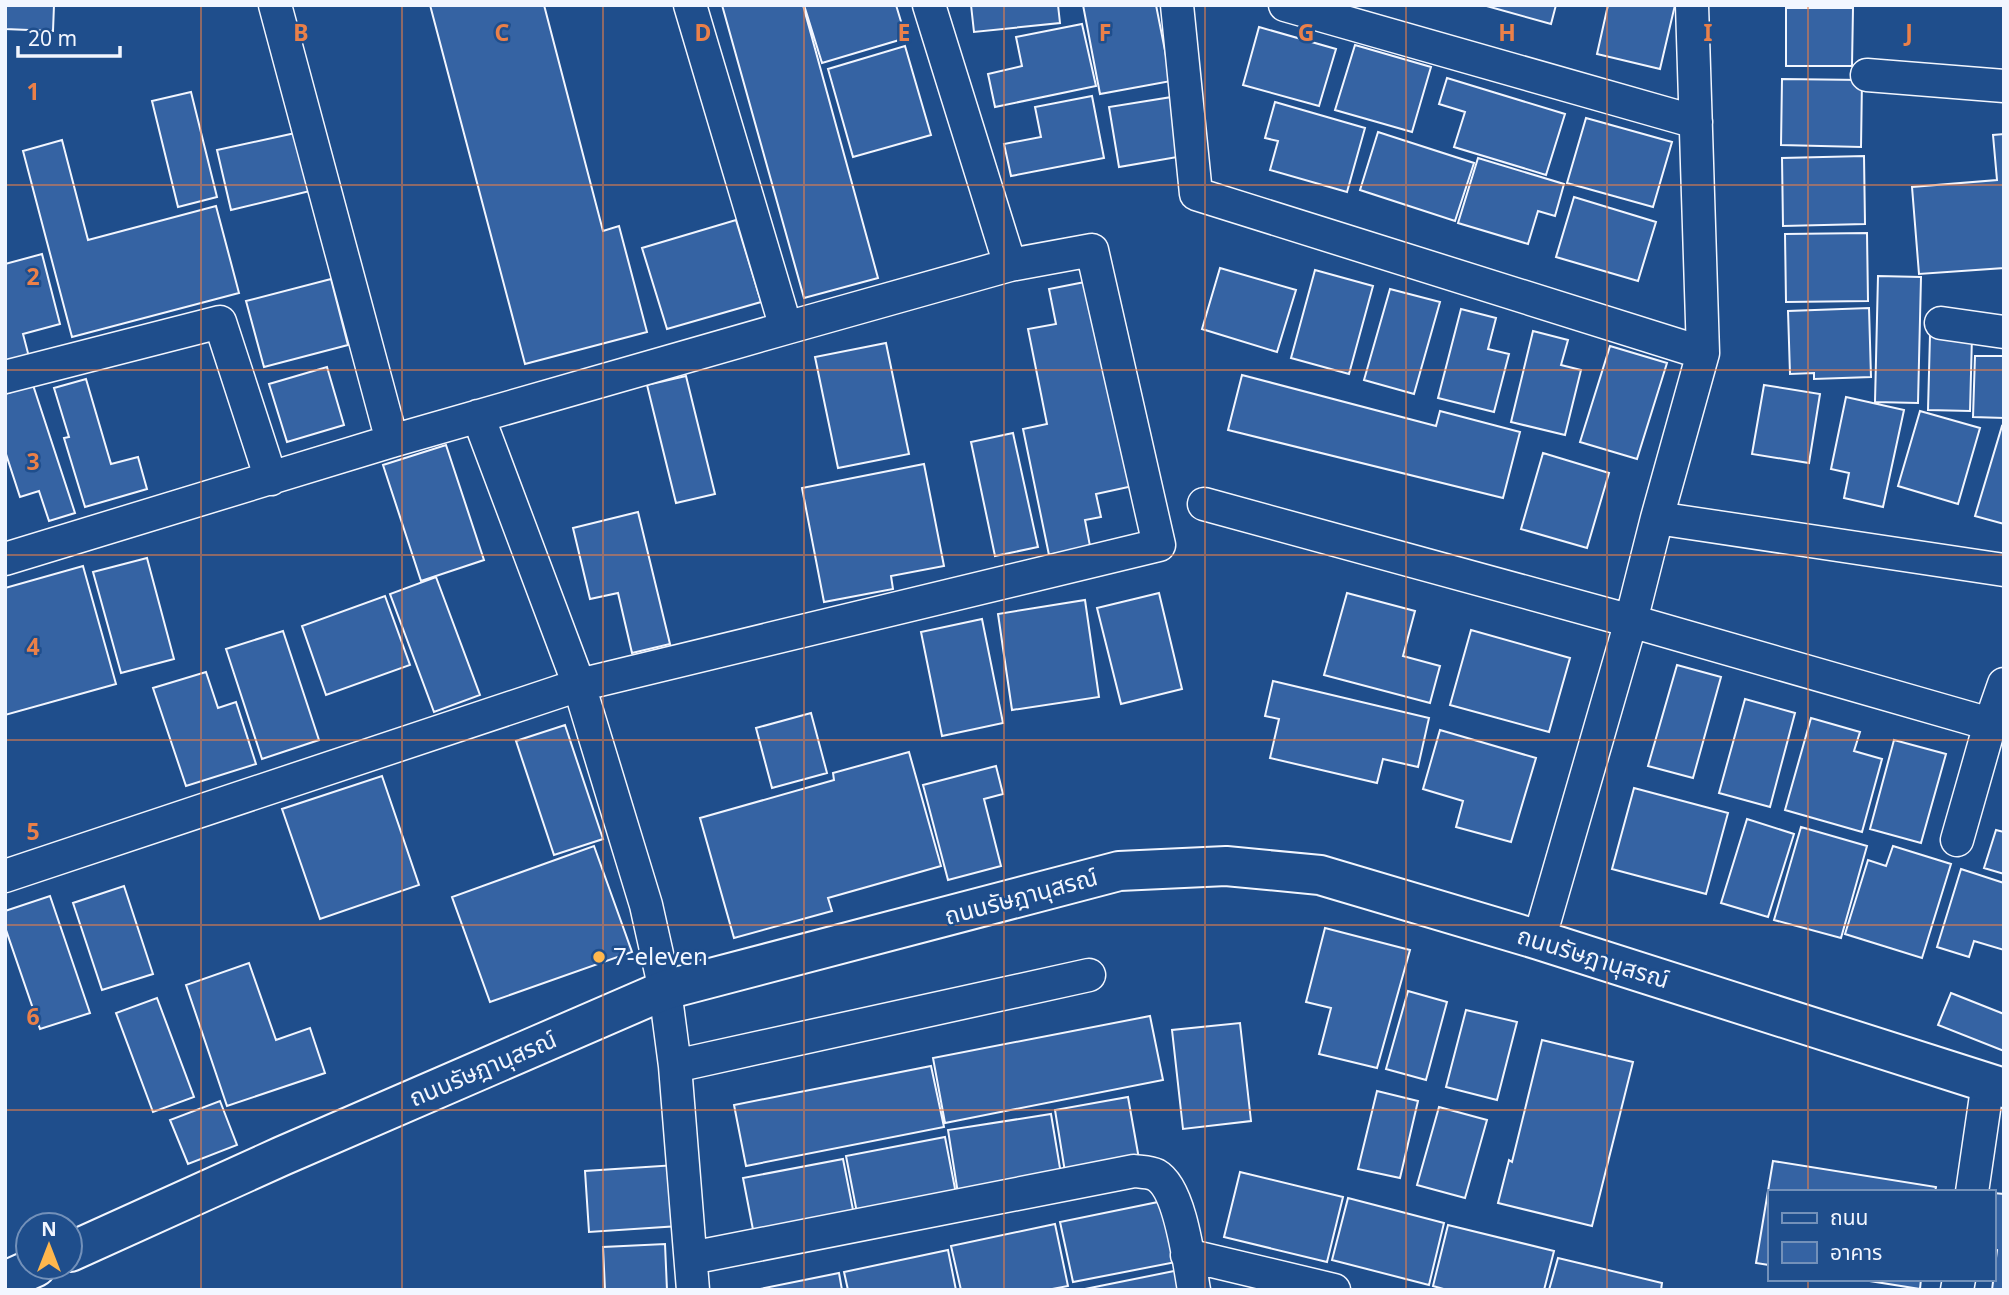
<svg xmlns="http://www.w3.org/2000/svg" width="2009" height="1295" font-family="'Noto Sans','Noto Sans Thai',sans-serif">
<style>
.building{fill:#3563a3;stroke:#f2f6ff;stroke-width:2}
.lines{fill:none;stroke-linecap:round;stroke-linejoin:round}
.street-casing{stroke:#f2f6ff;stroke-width:35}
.secondary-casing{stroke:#f2f6ff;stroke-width:42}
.street{stroke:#1f4e8c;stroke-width:32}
.secondary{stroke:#1f4e8c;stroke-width:38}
.grid{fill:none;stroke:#ea8049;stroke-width:2;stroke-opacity:0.55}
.poi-dot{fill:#ffb74d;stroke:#1f4e8c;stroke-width:2.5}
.labels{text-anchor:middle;stroke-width:5;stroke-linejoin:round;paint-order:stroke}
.street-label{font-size:24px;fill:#f2f6ff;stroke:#1f4e8c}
.poi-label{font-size:24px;fill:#f2f6ff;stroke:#1f4e8c;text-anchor:start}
.grid-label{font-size:23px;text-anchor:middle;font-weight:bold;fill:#ea8049;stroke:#1f4e8c;stroke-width:5;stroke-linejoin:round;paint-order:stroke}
</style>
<rect width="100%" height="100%" fill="#1f4e8c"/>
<path class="building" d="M5,5H54L53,31L5,29Z
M430,5H544L603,231L619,226L647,332L525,364Z
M722,5H803L878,278L804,298Z
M804,5H896L906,38L822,63Z
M971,5H1058L1060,23L974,32Z
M1083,5H1156L1171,81L1100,94Z
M1483,5H1556L1551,24Z
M1608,5H1675L1660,69L1597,54Z
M1786,8H1853L1852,66H1786Z
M1082,24L1096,86L995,107L988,74L1022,66L1016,37Z
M1259,27L1336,49L1319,106L1243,85Z
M1355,45L1431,67L1412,132L1335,110Z
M905,46L931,135L853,157L828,69Z
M1447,78L1565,114L1546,175L1454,147L1465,112L1439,104Z
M1782,79L1862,80L1861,147L1781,145Z
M191,92L217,197L178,207L152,101Z
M1092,96L1104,158L1011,176L1004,144L1041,137L1035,107Z
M1178,96L1189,155L1119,167L1109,107Z
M1275,102L1365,128L1347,192L1270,170L1278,141L1265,138Z
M1586,118L1672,142L1653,207L1567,183Z
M300,132L314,190L231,210L217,150Z
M1378,132L1474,163L1455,221L1360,190Z
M2004,134V268L1919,274L1912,187L1997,180L1993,135Z
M62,140L88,240L216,206L239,293L72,337L23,151Z
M1864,156L1865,224L1783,226L1782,158Z
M1478,158L1564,184L1555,216L1538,211L1528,244L1458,223Z
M1574,197L1656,222L1638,281L1556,257Z
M736,220L761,302L667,329L642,248Z
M1867,233L1868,301L1786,302L1785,234Z
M42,254L60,324L23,334L29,357L5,363V264Z
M1220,268L1296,290L1277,352L1202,329Z
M1315,270L1373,286L1349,374L1291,358Z
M1878,276L1921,277L1918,403L1875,402Z
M331,279L348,345L264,367L246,301Z
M1090,281L1133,486L1096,494L1101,517L1085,520L1090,546L1049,555L1023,429L1047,424L1028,329L1056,324L1049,289Z
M1390,289L1440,302L1414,394L1364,380Z
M1869,308L1871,377L1814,379V373L1790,374L1788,311Z
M1461,309L1496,318L1488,349L1509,354L1494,412L1438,398Z
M1533,331L1568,340L1561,365L1581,370L1565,435L1511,422Z
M1930,335L1972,336L1970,411L1928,410Z
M886,343L909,454L838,468L815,357Z
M1610,346L1667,363L1637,459L1580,442Z
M1975,356H2004V418L1973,417Z
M327,367L344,425L287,442L269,384Z
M1242,375L1436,426L1440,411L1520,432L1503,498L1228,430Z
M686,376L715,494L676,503L647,385Z
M86,379L111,464L138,457L147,489L85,507L64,438L69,437L54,388Z
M33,385L75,513L49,521L39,491L20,497L5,451V394Z
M1764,385L1820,394L1809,463L1752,454Z
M1846,397L1904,410L1883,507L1844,498L1849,473L1831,469Z
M1920,411L1980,428L1958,504L1898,486Z
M2002,426L2004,427V524L1975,516Z
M1013,433L1038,547L995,556L971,442Z
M446,445L484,560L421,581L383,465Z
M1543,453L1609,473L1587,548L1521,529Z
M924,464L944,566L891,576L893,589L824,602L802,488Z
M638,512L670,644L632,653L618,593L590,599L573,528Z
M147,558L174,659L121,673L93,572Z
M83,566L116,684L5,715V588Z
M436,577L480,695L434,712L390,594Z
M1159,593L1182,689L1121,704L1097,608Z
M1347,593L1415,611L1403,656L1440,666L1430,703L1324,675Z
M385,596L410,665L326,695L302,626Z
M1085,600L1099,697L1012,710L998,614Z
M982,619L1003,723L942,736L921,632Z
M1471,630L1570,658L1549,732L1450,705Z
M283,631L319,740L262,759L226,649Z
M1677,665L1721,677L1693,778L1648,766Z
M206,672L218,708L236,702L256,764L186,786L153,688Z
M1273,681L1429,718L1418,767L1383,759L1377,783L1270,758L1279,719L1265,716Z
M1745,699L1795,713L1770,807L1719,793Z
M811,713L827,773L772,788L756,728Z
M1811,718L1860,732L1854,751L1882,759L1862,832L1785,810Z
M565,725L603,839L554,855L516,741Z
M1440,730L1536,758L1511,842L1456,827L1463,801L1423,789Z
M1894,740L1946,754L1921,843L1870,829Z
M909,752L941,866L828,898L832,911L734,938L700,818L834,780L833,773Z
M996,766L1003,794L984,799L1001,866L948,880L923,785Z
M382,776L419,885L320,919L282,809Z
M1634,788L1728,813L1706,894L1612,869Z
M1747,819L1794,834L1768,917L1721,903Z
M1801,827L1867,846L1841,938L1774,920Z
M1996,830L2004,832V874L1984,868Z
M594,846L632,952L490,1002L452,897Z
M1893,846L1951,864L1922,958L1845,934L1868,860L1886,866Z
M1961,869L2004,883V950L1974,941L1969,957L1937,947Z
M124,886L153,974L102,990L73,903Z
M50,896L90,1013L40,1029L5,927V911Z
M1325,928L1410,950L1377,1068L1319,1054L1331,1008L1306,1002Z
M249,963L276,1040L310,1028L325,1073L227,1106L186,985Z
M1408,991L1447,1002L1426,1080L1386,1069Z
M1951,993L2004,1014V1051L1938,1025Z
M157,998L194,1097L153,1112L116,1013Z
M1466,1010L1517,1022L1497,1100L1446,1087Z
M1150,1016L1163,1080L945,1123L933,1058Z
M1240,1023L1251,1121L1183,1129L1172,1030Z
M1542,1040L1633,1062L1592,1226L1498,1203L1509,1160L1512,1162Z
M931,1066L944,1127L746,1166L734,1105Z
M1377,1091L1418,1101L1400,1178L1358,1169Z
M1128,1097L1139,1159L1065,1172L1055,1110Z
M220,1101L237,1145L188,1164L170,1120Z
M1439,1107L1487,1120L1465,1198L1417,1185Z
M1051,1114L1062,1180L959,1200L948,1130Z
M945,1137L957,1199L858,1218L846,1156Z
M843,1159L855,1220L755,1240L743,1178Z
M1773,1161L1936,1187L1935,1192H1769V1265L1756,1263Z
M676,1165L679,1226L589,1232L585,1171Z
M1240,1172L1343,1197L1327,1262L1224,1237Z
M1993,1193L2004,1194V1290H1992L1997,1250L1993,1249Z
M1348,1198L1444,1223L1429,1285L1332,1260Z
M1163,1201L1176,1262L1073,1282L1060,1222Z
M1055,1224L1068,1286L1047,1290H961L951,1246Z
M1448,1225L1554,1251L1544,1290H1447L1433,1286Z
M665,1244L667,1290H605L603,1247Z
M948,1250L956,1290H848L844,1272Z
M1558,1258L1662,1283L1661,1290H1549Z
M1179,1270L1183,1290H1080Z
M839,1273L842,1290H755Z
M1857,1279H1921L1920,1289Z"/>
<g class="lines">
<g class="street-casing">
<path id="street" d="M275,5L392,441
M690,5L786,328
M929,5L1010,265
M1177,5L1196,194L1703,353
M1285,5L1696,122
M1867,75L2004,86
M1941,323L2004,332
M5,377L220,322L271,479
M478,416L579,685L646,905L665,990L675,1066L693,1290
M1204,504L1631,621L1990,724
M1657,518L2004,570
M5,559L392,441L786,328L1010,265L1092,250L1159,545L579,685L5,876
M1957,840L1990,724L2004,684
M1539,940L1631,621L1657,518L1703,353L1692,5
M675,1066L1089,975
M1972,1192L1988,1082
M1187,1255L1334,1290
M691,1258L1134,1171C1141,1172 1150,1172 1156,1175C1181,1189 1189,1263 1194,1290
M1957,1290L1959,1279"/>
</g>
<g class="secondary-casing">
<path id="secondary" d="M70,1252L282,1156L665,990L1119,871L1226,866L1320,875L1539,940L2004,1088
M5,1281L36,1267"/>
</g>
<use href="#street" class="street"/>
<use href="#secondary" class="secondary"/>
</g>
<path class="grid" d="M201,5V1290M402,5V1290M603,5V1290M804,5V1290M1004,5V1290M1205,5V1290M1406,5V1290M1607,5V1290M1808,5V1192M5,185H2004M5,370H2004M5,555H2004M5,740H2004M5,925H2004M5,1110H2004M1808,1279V1290"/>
<circle class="poi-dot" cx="599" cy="957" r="7"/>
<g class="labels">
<g class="street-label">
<text transform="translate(1021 897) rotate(-15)" y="8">ถนนรัษฎานุสรณ์</text>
<text transform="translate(1593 958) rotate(17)" y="8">ถนนรัษฎานุสรณ์</text>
<text transform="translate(483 1069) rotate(-23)" y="8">ถนนรัษฎานุสรณ์</text>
</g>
<g class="poi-label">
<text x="613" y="965">7-eleven</text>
</g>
</g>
<g class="grid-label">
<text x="301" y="41">B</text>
<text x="502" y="41">C</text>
<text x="703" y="41">D</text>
<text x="904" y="41">E</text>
<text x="1105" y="41">F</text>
<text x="1306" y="41">G</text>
<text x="1507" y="41">H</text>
<text x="1708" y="41">I</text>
<text x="1909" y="41">J</text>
<text x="33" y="100">1</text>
<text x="33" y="285">2</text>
<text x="33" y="470">3</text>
<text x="33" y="655">4</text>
<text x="33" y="840">5</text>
<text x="33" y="1025">6</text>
</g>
<rect width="2009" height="1295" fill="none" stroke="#f2f6ff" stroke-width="14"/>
<rect x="1768" y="1190" width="228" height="91" fill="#1f4e8c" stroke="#7391ba" stroke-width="2"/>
<rect x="1782" y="1213" width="35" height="10" fill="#1f4e8c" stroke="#7391ba" stroke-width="2"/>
<text x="1830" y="1225" font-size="21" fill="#f2f6ff">ถนน</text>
<rect x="1782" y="1242" width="35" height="21" fill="#3563a3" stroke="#7391ba" stroke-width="2"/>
<text x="1830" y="1260" font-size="21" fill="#f2f6ff">อาคาร</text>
<g transform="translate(49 1246)"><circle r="33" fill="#1f4e8c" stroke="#7391ba" stroke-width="2"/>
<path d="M0-5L12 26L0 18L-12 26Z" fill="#ffb74d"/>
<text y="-10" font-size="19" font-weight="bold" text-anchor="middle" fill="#f2f6ff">N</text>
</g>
<path d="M18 46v10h102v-10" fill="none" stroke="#f2f6ff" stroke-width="3.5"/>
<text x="28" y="46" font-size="21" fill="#f2f6ff" stroke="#1f4e8c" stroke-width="5" paint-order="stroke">20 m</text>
</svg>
